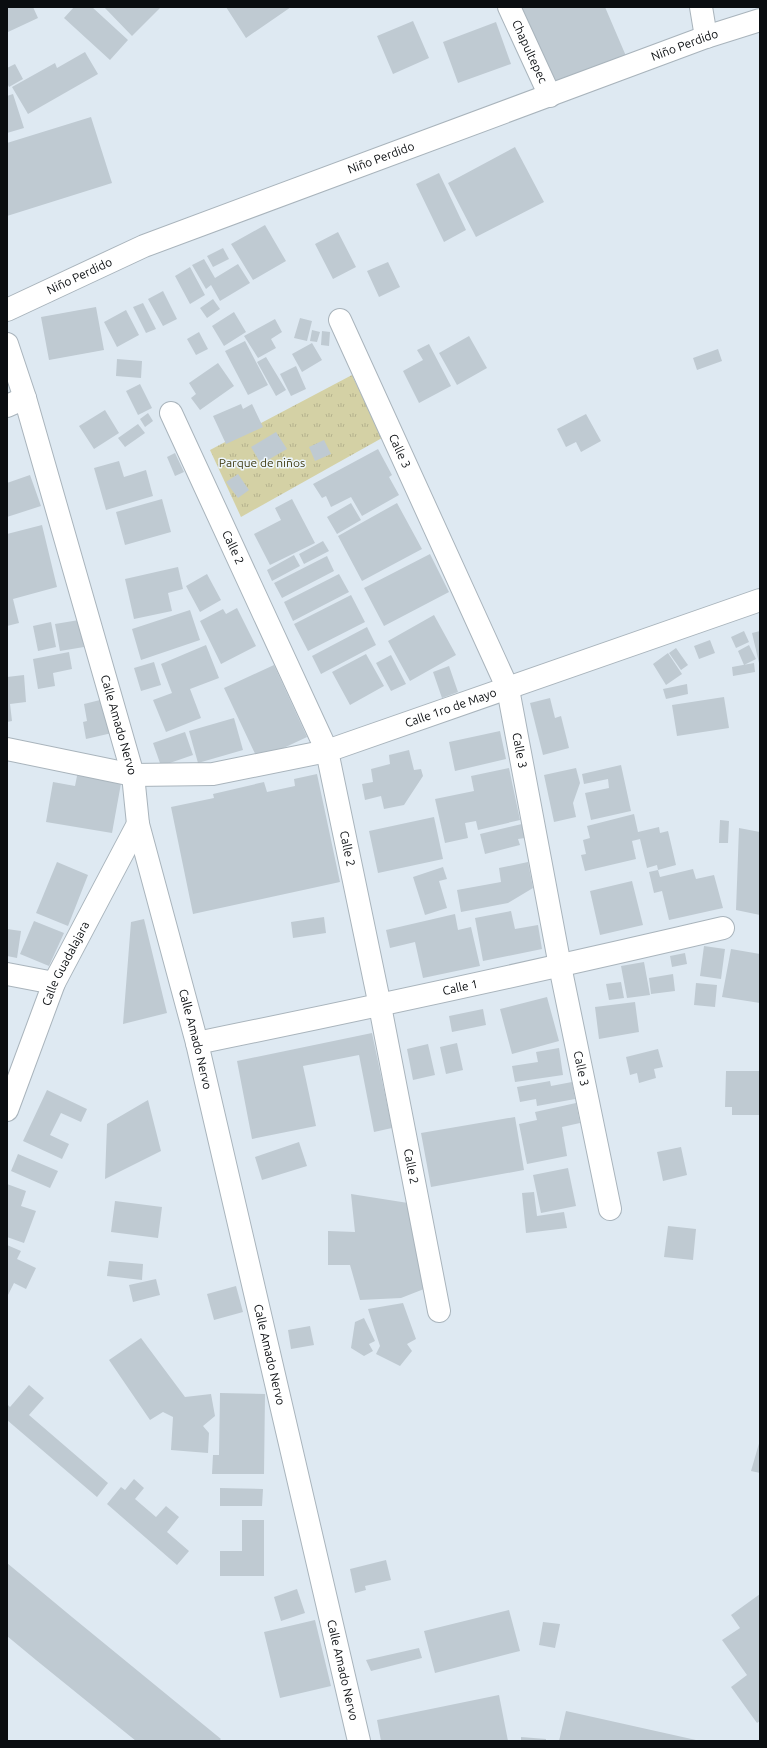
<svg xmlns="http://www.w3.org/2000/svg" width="767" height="1748" font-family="Ubuntu,sans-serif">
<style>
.grass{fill:url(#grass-tufts)}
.building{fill:#bfcad2}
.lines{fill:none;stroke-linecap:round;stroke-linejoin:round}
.minor-casing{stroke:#a9b4bc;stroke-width:24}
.minor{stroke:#fff;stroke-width:22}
.labels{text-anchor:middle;stroke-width:3;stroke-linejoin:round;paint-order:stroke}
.street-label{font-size:12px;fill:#0a0d10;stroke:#edf6fd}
.park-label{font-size:12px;fill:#413d13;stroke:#edf6fd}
</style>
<defs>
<pattern id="grass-tufts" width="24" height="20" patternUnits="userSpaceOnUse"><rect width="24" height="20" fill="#d4d1a5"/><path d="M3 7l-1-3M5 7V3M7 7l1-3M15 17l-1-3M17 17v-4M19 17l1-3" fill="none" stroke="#b5b28d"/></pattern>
</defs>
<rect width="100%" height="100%" fill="#dee9f2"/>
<path class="grass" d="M352,375L382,438L241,517L210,450Z"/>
<path class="building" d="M7,7H33L38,18L8,32Z
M74,7H92L128,40L110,60L64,18Z
M104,7H161L132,36Z
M226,7H291L246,38Z
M519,7H605L626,56L553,87Z
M413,21L429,58L393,74L377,36Z
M496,22L511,64L458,83L443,42Z
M85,52L98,74L28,114L12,87L55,63L57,68Z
M15,64L23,79L9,87L7,83V68Z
M13,94L24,128L7,133V96Z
M91,117L112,183L7,216V143Z
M515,147L544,202L476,237L448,183Z
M439,173L466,230L444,242L416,184Z
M265,225L286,261L253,280L231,244Z
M338,232L356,267L333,279L315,244Z
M223,248L229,259L213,267L207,256Z
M204,259L215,278L238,264L250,283L220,301L211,285L206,289L192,265Z
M388,262L400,287L379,297L367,271Z
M190,267L205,295L190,304L175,276Z
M163,291L177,319L163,326L148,299Z
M213,299L220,309L207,318L200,308Z
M143,303L156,329L146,333L133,307Z
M96,307L104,350L49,360L41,317Z
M126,310L139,335L117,347L104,322Z
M234,312L246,332L224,346L212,326Z
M300,318L312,321L307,341L294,338Z
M275,319L282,332L271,339L276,348L258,358L244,336Z
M312,330L320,332L317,342L310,341Z
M322,331L330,332L329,346L321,345Z
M199,332L208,349L196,355L187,339Z
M469,336L487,368L457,385L439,353Z
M245,341L268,385L248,395L225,351Z
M312,343L322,360L302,372L292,354Z
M429,344L451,386L419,403L403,371L423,360L417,350Z
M718,349L722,361L697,370L693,358Z
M266,357L286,390L276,396L257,362Z
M117,359L142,361L141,378L116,376Z
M218,363L234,386L200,410L191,398L196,394L189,383Z
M296,366L306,389L291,396L280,374Z
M140,384L152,408L138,415L126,391Z
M241,404L243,409L252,404L263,427L226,444L213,416Z
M105,410L119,433L94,449L79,426Z
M148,413L153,421L145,427L140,419Z
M586,414L601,441L581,452L576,442L566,447L557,429Z
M138,424L145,433L125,447L118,438Z
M276,432L287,449L261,464L251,447Z
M324,440L331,454L315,461L309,447Z
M378,449L392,475L389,477L399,495L362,516L351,497L331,507L326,496L322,498L313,484Z
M175,453L184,472L175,476L167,457Z
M119,461L124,477L146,470L153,496L106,510L94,468Z
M238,474L249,490L238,498L226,482Z
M30,475L41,506L7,517V483Z
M162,499L171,532L125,545L116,512Z
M292,499L315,543L270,565L254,534L281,520L275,508Z
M351,503L361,520L337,534L327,517Z
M397,503L422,549L362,581L338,536Z
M42,525L57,587L13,599L19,623L7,626V534Z
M323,541L329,551L304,564L299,554Z
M430,554L449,592L384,626L364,588Z
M294,555L300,566L272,581L267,570Z
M327,556L334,571L282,598L274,583Z
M178,567L183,589L168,593L172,611L134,619L125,579Z
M207,574L221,600L200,612L186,586Z
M339,574L349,592L293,621L284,602Z
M351,595L365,622L308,651L294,624Z
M237,608L256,646L221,664L200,621L223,609L226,614Z
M190,610L200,640L141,660L132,629Z
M434,615L456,655L410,681L388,641Z
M79,620L84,647L60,651L55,624Z
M51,622L56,647L38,651L33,626Z
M367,627L376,645L321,674L312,656Z
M744,631L749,642L736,648L731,637Z
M760,631V663H759L752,633Z
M710,640L715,653L699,659L694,646Z
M206,645L219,678L190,689L201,718L166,732L153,700L172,693L161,664Z
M749,645L756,659L744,665L738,651Z
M676,648L688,665L681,670L669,653Z
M69,652L72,669L53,673L55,686L38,689L33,659Z
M668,653L682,674L666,685L653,664Z
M366,654L384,686L350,705L332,672Z
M391,655L406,684L391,691L376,663Z
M154,662L161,685L141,691L134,668Z
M754,663L755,672L733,676L732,667Z
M274,665L307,737L258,760L224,688Z
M449,666L458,692L442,698L433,672Z
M24,675L26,702L10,704L12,721L7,722V677Z
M687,684L688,694L666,699L663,689Z
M724,697L729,728L677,736L672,705Z
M550,698L555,718L561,716L569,748L543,755L530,703Z
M104,699L112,733L86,739L83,722L87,721L84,704Z
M234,718L243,750L198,763L189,731Z
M500,731L506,759L455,771L449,742Z
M185,732L193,755L161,766L153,743Z
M409,750L414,770L421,769L423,776L404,805L384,809L381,796L365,800L362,784L373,782L371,769L390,764L389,755Z
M621,765L631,811L591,820L585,793L609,788L608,779L584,784L582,774Z
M509,768L520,820L478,830L476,821L465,823L468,838L445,843L435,799L474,791L471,776Z
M576,768L580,783L573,803L576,817L554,822L544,775Z
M78,771L122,778L112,833L46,822L53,782L75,786Z
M317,774L340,882L193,914L171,807L214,798L213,794L264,782L267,792L295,786L294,779Z
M634,814L638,832L659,827L660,833L668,831L676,865L658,870L657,865L647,868L640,839L632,841L636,859L585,871L581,855L586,854L583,840L590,838L587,826Z
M434,817L443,859L378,873L369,831Z
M720,820L729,821L728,843H719Z
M522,824L525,838L518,839L520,845L485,854L480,834Z
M739,828L760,832V915L736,910Z
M57,862L88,875L68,926L36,913Z
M528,862L533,888L508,903L461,912L457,890L501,882L499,868Z
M443,867L447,879L439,881L447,908L425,915L413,877Z
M693,869L696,879L714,875L723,908L669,920L662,891L654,893L649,872L658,870L660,877Z
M632,881L643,925L600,935L590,891Z
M511,911L515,929L538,925L542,949L483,961L475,918Z
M455,914L458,930L471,927L480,966L423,978L415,942L390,948L386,930Z
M324,917L326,933L293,938L291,922Z
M144,919L167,1013L123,1024L131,922Z
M34,921L64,933L49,966L20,954Z
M7,929L21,931L17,958L7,956Z
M704,946L725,949L721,979L700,976Z
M731,949L760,954V1003L722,997Z
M685,953L687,964L672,967L670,956Z
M644,962L650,995L627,998L621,966Z
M673,974L675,991L651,994L649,978Z
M621,982L624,998L609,1000L606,984Z
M696,983L717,985L715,1007L694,1005Z
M547,997L559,1041L512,1054L500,1009Z
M635,1002L639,1032L599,1039L595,1007Z
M483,1009L486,1025L452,1032L449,1016Z
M372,1033L392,1128L374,1132L359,1055L303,1066L316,1126L252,1139L237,1061Z
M457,1043L463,1070L446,1074L440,1047Z
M428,1044L435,1075L413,1080L407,1049Z
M559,1048L563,1075L515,1082L512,1066L538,1062L536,1052Z
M658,1049L663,1067L654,1069L656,1078L639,1083L637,1073L630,1075L626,1057Z
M726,1071H760V1115H732V1107H725Z
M550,1081L551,1086L572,1082L575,1099L537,1106L536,1099L520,1102L517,1087Z
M47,1090L87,1109L81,1122L61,1113L50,1135L69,1144L62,1159L23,1141Z
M148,1100L161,1151L105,1179L107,1124Z
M576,1103L580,1123L562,1127L567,1156L527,1164L519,1124L537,1120L535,1112Z
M515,1117L524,1170L431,1187L421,1133Z
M299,1142L307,1166L262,1180L255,1157Z
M681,1147L687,1175L663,1181L657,1152Z
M18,1154L58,1171L50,1188L11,1171Z
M568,1168L576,1206L541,1213L533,1175Z
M7,1184L26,1191L21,1206L36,1211L24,1243L7,1237Z
M534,1192L537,1216L564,1212L567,1228L526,1233L522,1193Z
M351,1194L408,1203L424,1289L401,1298L360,1300L350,1265H328V1231L355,1232Z
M115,1201L162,1207L158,1238L111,1232Z
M668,1226L696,1229L693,1260L664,1257Z
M7,1245L21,1251L17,1259L36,1268L26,1289L14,1283L7,1297Z
M109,1261L143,1264L142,1280L107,1276Z
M156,1279L160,1295L133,1302L129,1285Z
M236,1286L243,1312L214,1320L207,1294Z
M403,1303L416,1339L407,1344L412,1351L400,1366L376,1354L380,1346L368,1309Z
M364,1318L375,1341L369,1344L373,1351L364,1356L351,1348L355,1322Z
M310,1326L314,1345L291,1349L288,1330Z
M141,1338L185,1397L211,1394L215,1416L203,1426L209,1433L208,1453L171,1450L173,1417L163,1412L150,1420L109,1360Z
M29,1385L44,1398L29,1415L108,1483L97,1497L7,1420V1404L10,1407Z
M220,1393L265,1394L264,1474H212L213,1455H219Z
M760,1440V1473L751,1471Z
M134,1479L144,1488L135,1499L156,1517L166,1506L179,1517L167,1532L189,1551L177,1565L107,1504L121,1487L125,1490Z
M220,1488L263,1489L262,1506H220Z
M242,1520H264V1576H220V1551H242Z
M386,1560L391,1580L365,1586L366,1590L355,1593L350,1569Z
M7,1563L72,1617L221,1739L219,1741H136L36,1660L7,1636Z
M297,1589L305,1613L281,1621L274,1597Z
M760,1594V1721L757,1723L731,1687L747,1675L722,1640L740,1628L731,1615Z
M509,1610L520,1651L435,1673L424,1631Z
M315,1620L331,1686L280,1698L264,1632Z
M543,1622L560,1624L555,1648L539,1645Z
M419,1648L422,1658L371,1671L366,1660Z
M499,1695L508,1741H381L377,1720Z
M566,1711L696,1740V1741H559Z
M521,1737L546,1739V1741H521Z"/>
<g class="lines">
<g class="minor-casing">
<g id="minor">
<path id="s1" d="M509,7L550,96"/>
<path d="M701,7L706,37"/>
<path id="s2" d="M7,310L144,246L706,37L760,20"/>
<path id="s3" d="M340,320L508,689L560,966L610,1209"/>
<path id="s4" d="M7,344L25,398L133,775L138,824L197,1043L359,1741"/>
<path d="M7,406L25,398"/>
<path id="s5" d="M171,413L327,751L380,1006L439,1311"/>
<path id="s6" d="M7,749L133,775L213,774L327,751L760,600"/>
<path d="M7,974L54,983"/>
<path id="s7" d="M197,1043C373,1007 548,969 723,928"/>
<path id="s8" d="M7,1110L54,983L138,824"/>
</g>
</g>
<use href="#minor" class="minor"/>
</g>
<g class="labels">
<g class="street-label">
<text dy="4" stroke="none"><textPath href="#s2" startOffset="728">Niño Perdido</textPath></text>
<text dy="4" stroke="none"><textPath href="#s1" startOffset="49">Chapultepec</textPath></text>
<text dy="4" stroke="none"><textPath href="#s2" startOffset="404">Niño Perdido</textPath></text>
<text dy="4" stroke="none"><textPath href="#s2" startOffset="80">Niño Perdido</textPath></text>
<text dy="4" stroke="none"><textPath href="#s3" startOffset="144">Calle 3</textPath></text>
<text dy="4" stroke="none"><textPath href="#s5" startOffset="148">Calle 2</textPath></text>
<text dy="4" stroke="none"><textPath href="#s6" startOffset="456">Calle 1ro de Mayo</textPath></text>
<text dy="4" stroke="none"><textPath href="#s4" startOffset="397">Calle Amado Nervo</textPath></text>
<text dy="4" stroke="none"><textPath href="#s3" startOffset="468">Calle 3</textPath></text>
<text dy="4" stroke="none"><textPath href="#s5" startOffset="472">Calle 2</textPath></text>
<text dy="4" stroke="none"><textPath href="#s8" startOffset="158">Calle Guadalajara</textPath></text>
<text dy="4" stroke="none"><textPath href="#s7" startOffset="269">Calle 1</textPath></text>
<text dy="4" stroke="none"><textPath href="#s4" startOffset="721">Calle Amado Nervo</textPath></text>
<text dy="4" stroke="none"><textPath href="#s3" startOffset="792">Calle 3</textPath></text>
<text dy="4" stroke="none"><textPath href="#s5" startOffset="796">Calle 2</textPath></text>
<text dy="4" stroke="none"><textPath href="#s4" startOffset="1045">Calle Amado Nervo</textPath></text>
<text dy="4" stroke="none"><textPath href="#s4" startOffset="1369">Calle Amado Nervo</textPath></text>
</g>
<g class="park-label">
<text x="262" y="467">Parque de niños</text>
</g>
</g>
<rect width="767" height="1748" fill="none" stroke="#0a0d10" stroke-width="16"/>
</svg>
